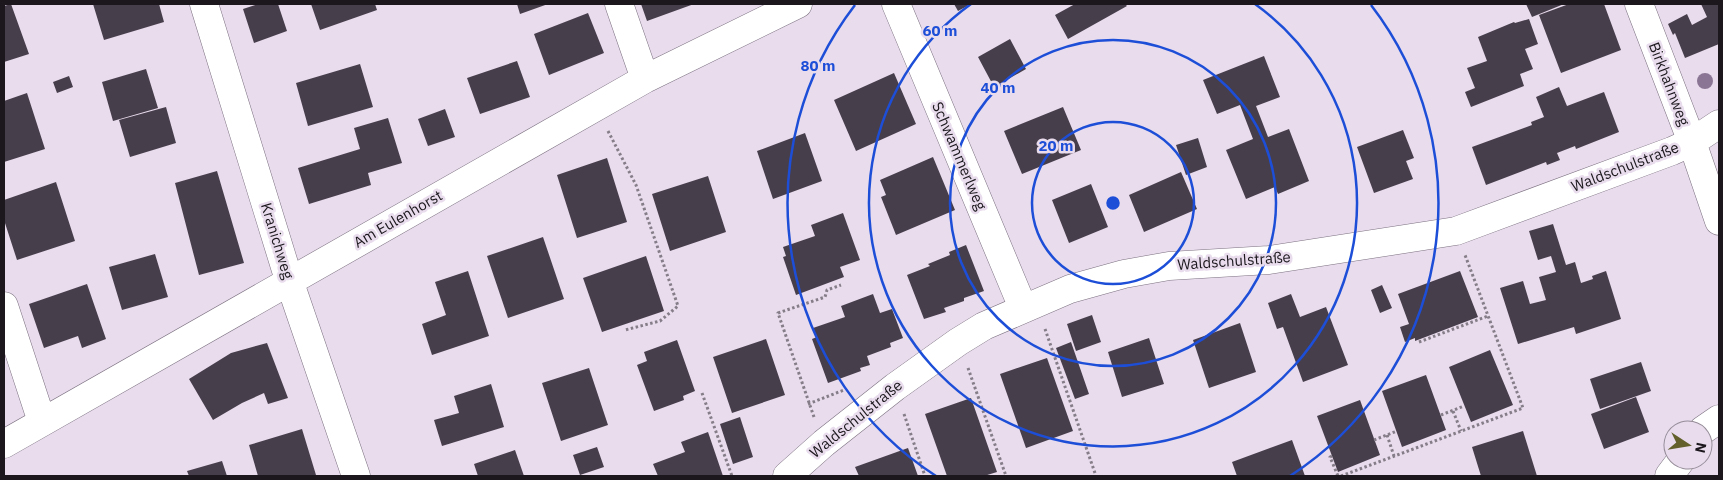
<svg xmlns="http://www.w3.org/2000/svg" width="1723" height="480" font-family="'IBM Plex Sans',sans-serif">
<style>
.building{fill:#473e4b}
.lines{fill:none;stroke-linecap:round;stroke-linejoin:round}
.minor-casing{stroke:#7c7180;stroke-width:29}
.path{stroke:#857d88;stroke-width:3;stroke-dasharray:2.5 2.5;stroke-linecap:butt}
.minor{stroke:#fff;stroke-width:28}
.tree{fill:#8b7594}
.ring{fill:none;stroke:#1d4ed8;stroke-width:2.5}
.labels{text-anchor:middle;stroke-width:5;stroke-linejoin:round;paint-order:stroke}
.street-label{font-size:15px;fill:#1b171c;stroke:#e8dced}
.centre{fill:#1d4ed8;stroke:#e8dced;stroke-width:2.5}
.ring-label{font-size:15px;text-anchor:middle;font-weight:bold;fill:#1d4ed8;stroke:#e8dced;stroke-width:5;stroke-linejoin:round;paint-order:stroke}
</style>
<rect width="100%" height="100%" fill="#e8dced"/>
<path class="building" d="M11,4L29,54L4,62V6Z
M93,4H159L164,22L104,40Z
M258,4H278L287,31L254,43L243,9Z
M311,4H375L377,10L320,30Z
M517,4H548L520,14Z
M641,4H694L647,21Z
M954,4H971L958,11Z
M1075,4H1125L1127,6L1068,39L1055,15Z
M1526,4H1564L1532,17Z
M1569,4H1604L1621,50L1561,73L1539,15Z
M1701,4H1719V44L1685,58L1675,33L1673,35L1668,24L1687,14L1692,25L1707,17Z
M588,13L604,53L549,75L534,34Z
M1529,19L1538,44L1525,49L1533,69L1520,74L1524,86L1471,107L1465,92L1475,88L1467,68L1487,61L1478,37L1514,22L1515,23Z
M1010,39L1026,69L994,87L978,57Z
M1264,56L1280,97L1256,106L1268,137L1289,129L1309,181L1278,194L1275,187L1246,199L1226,150L1253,139L1240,105L1217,114L1203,80Z
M517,61L530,97L480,114L467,78Z
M360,64L373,107L308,126L296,83Z
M146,69L158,108L113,121L102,82Z
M894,73L916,124L856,151L834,100Z
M69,76L73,87L57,93L53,82Z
M1559,87L1567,106L1604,92L1619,132L1576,149L1575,146L1557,153L1560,160L1547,165L1546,162L1486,185L1472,147L1532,125L1531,122L1544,117L1536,97Z
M27,93L45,149L4,162V101Z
M166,107L176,143L130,157L119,120Z
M1063,107L1081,150L1022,174L1004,131Z
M445,109L455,137L428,146L418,119Z
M388,118L402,163L368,173L371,185L309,204L298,168L360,149L354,128Z
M1403,130L1414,158L1406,161L1413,179L1374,193L1357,147Z
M805,133L822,181L773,199L757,151Z
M1198,138L1207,167L1186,175L1176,145Z
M933,157L955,210L896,235L881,197L886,195L880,180Z
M607,158L627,222L577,238L557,175Z
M217,171L244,263L199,275L175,183Z
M1181,172L1197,209L1144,232L1129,195Z
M708,176L726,232L670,251L652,194Z
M56,182L75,241L17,260L4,220V200Z
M1091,184L1108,227L1069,243L1052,200Z
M843,213L860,260L840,267L844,277L796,295L783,257L786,256L783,247L815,236L811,225Z
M1553,224L1566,265L1575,262L1581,283L1593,279L1592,276L1606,271L1621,319L1576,334L1574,327L1518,344L1500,288L1523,281L1530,304L1546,300L1539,277L1556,272L1551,256L1538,260L1529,231Z
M543,237L564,299L508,318L487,256Z
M966,245L984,291L964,298V301L944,308L946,312L924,319L907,275L930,266L928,264L950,255L949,252Z
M155,254L168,297L122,310L109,267Z
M646,256L664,311L602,332L583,278Z
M468,271L489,336L432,355L422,324L446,315L435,282Z
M1460,271L1478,317L1415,341V338L1405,342L1400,327L1409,324L1398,294Z
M87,284L106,339L82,348L78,336L44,348L29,304Z
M1382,285L1392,308L1380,313L1371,290Z
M873,294L880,313L892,309L903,338L890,343L891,347L867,356L870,365L860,368L861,371L828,383L812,339L817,337L813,328L845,317L841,306Z
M1291,294L1300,317L1326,307L1348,365L1303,382L1283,327L1277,329L1268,303Z
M1092,315L1101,342L1076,351L1067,324Z
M1240,323L1256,372L1209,388L1193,340Z
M1149,338L1164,384L1122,397L1108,352Z
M766,339L785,395L732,413L713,357Z
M677,340L695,391L683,396L684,400L654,411L637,365L647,361L644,352Z
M1071,342L1089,394L1075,399L1056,348Z
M267,343L288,398L268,404L264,393L242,403L213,420L189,379L231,353Z
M1490,350L1513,405L1471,422L1449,367Z
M1047,358L1073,431L1026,448L1000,374Z
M1641,362L1651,391L1600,409L1590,379Z
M589,368L608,425L561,441L542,383Z
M1426,375L1446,430L1402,447L1382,391Z
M491,384L504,427L442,446L434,420L459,413L454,396Z
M1636,397L1649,432L1604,449L1591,414Z
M971,398L997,472L984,476H947L925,414Z
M1360,400L1380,455L1338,472L1317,416Z
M740,417L753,457L733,464L720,424Z
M302,429L316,475L311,476H258L249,445Z
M1523,431L1537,476H1481L1472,447Z
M708,432L723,476H658L653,464L685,452L681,442Z
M1292,440L1305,476H1237L1232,462Z
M597,447L604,467L580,475L573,455Z
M908,448L918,476H859L855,467Z
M515,450L524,476H478L474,464Z
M222,461L227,476H189L187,471Z"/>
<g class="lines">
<g class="minor-casing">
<path id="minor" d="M204,4L289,280L356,476
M619,4L645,79
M896,4L1023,308
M1639,4L1692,142L1719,221
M4,306L42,422
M1703,430L1719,419
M4,444L645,79L798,4
M787,476L824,443L895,387L958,342L984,326L1070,289L1124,274L1169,266L1269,260L1456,231L1672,151L1692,142L1719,124
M1669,476L1681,460"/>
</g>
<path class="path" d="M608,131L636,185L678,306L660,321L625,330
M1045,329L1096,476
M1419,342L1488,316
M968,368L1006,476
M702,393L732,476
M808,404L844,390
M1453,411L1461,431
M904,414L925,476
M1441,415L1464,406
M814,417L778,313L825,297L827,290L841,285
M1387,435L1394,456
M1374,440L1397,431
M1332,456L1330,457L1338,476
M1341,476L1523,408L1465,255"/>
<use href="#minor" class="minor"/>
</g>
<circle class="tree" cx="1705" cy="81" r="8"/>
<g class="ring">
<circle cx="1113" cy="203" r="81"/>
<circle cx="1113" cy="203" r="163"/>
<path d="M1255 4A244 244 0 1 1 971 4"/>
<path d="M936 476A325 325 0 0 1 855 5M1371 5A325 325 0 0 1 1290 476"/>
</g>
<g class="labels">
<g class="street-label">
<text transform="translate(1669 84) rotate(69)" y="5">Birkhahnweg</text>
<text transform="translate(959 156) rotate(67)" y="5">Schwammerlweg</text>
<text transform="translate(1625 167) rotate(-21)" y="5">Waldschulstraße</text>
<text transform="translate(398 219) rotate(-30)" y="5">Am Eulenhorst</text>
<text transform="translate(277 241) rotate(73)" y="5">Kranichweg</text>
<text transform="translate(1234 261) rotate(-4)" y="5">Waldschulstraße</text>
<text transform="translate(856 419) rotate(-39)" y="5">Waldschulstraße</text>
</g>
</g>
<circle cx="1113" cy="203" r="8" class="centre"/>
<g class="ring-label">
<text x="940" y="36">60 m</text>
<text x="818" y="71">80 m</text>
<text x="998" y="93">40 m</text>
<text x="1056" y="151">20 m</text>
</g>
<rect width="1723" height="480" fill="none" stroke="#1b171c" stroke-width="10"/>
<g transform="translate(1688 445) rotate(102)"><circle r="24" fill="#e8dced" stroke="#968d99"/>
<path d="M0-4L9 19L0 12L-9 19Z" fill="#63602c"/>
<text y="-8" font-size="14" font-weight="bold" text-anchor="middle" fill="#1b171c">N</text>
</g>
</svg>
